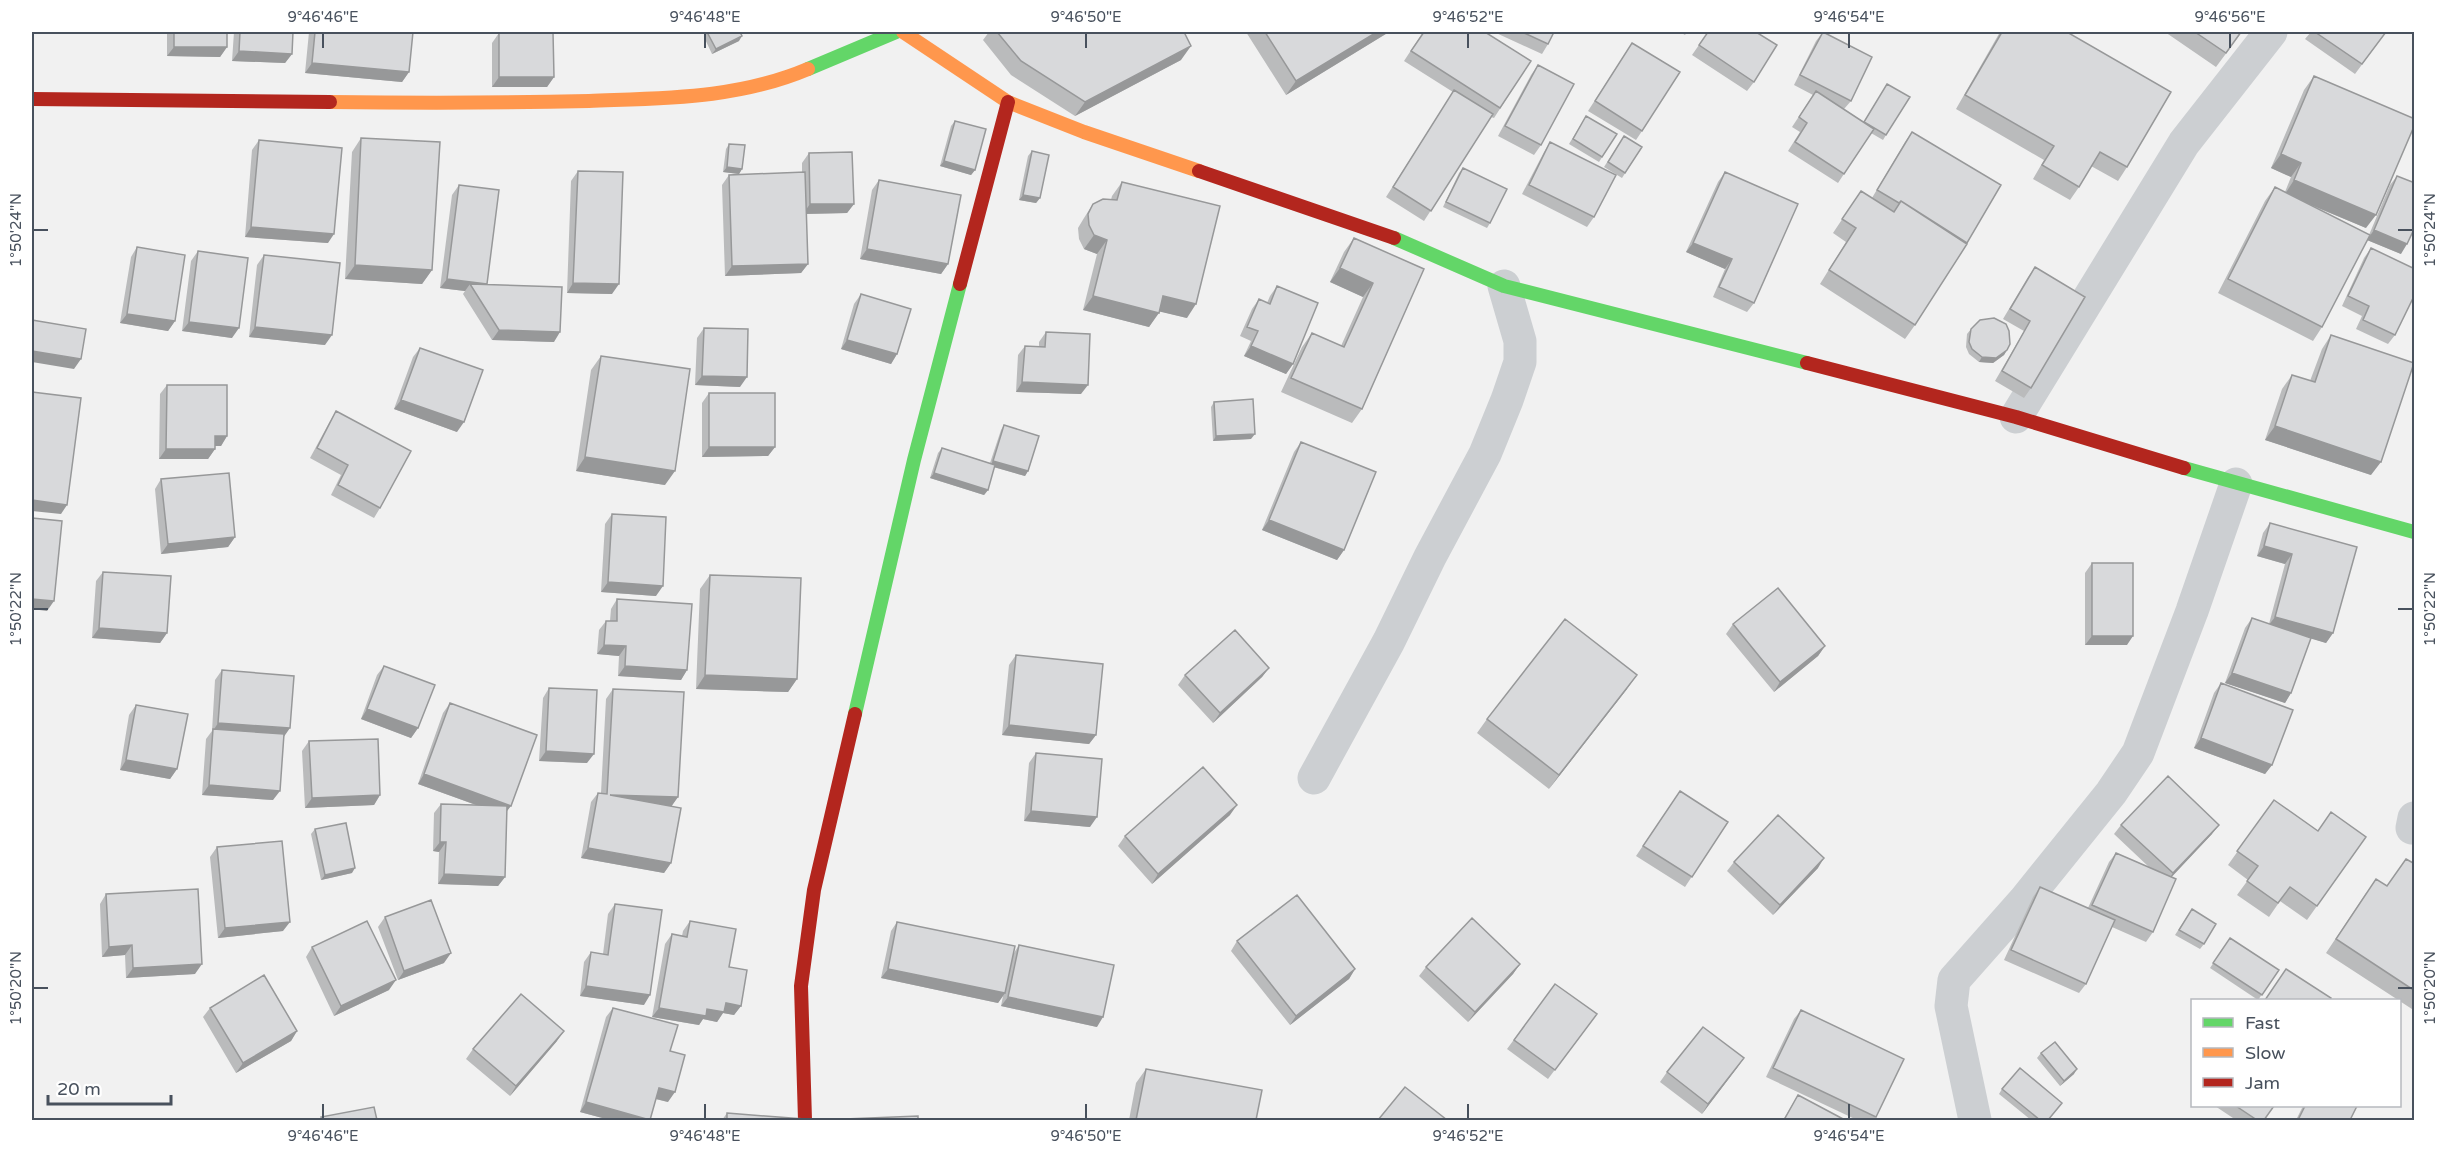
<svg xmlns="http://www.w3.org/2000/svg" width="2446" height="1152" font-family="'Varela Round',sans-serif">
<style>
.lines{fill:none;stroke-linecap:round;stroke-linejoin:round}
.street{stroke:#cccfd2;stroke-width:33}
.fast{stroke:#63d668;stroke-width:14}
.slow{stroke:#ff974d;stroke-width:14}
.jam{stroke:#b3261e;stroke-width:14}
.wall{fill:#babbbc}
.shaded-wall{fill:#979899}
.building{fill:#d8d9db;stroke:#979899;stroke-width:1.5}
.ticks{fill:none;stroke:#48515d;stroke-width:2}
.neatline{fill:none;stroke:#48515d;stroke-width:2}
.ticks-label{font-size:15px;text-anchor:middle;fill:#48515d}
</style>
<rect width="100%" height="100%" fill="#f1f1f1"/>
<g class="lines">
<path class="street" d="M2016,417L2184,143L2271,32
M1314,778L1389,641L1430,557L1485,454L1507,400L1520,362V341L1504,286
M2412,828L2414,818
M1975,1120L1951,1006L1954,980L2024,901L2111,793L2138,753L2192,611L2236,484"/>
<path class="fast" d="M808,69L896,32
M1394,238L1504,286L1807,363
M2184,468L2414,532
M855,714L914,460L960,284"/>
<path class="slow" d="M903,32L1008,102L1084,132L1199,171
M330,102C417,103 503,103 589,101C665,98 737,99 808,69"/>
<path class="jam" d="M32,99L330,102
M1199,171L1394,238
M960,284L1008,102
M1807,363L2016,417L2184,468
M805,1120L801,986L814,890L855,714"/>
</g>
<path class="wall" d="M167,32H227V47L220,57L167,56Z
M234,32H293L292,54L285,63L232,61Z
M309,32H413L409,72L402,82L305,73Z
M707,32L739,41L712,54L704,37Z
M989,32H1184L1181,60L1075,116L1011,75L983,40Z
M1246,32H1389L1286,95Z
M1423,32H1485L1531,61L1494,118L1491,117L1424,221L1386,197L1453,92L1404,61Z
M1494,32H1554L1548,44L1542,54Z
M1680,32H1687L1685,35Z
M1708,32L1754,82L1747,91L1692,55Z
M1823,32L1851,101L1844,109L1864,122L1887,84L1886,135L1883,140L1871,133L1838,183L1788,151L1800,132L1792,127L1813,95L1794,85L1816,41Z
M2000,32H2067L2127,167L2118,181L2091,166L2079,187L2070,200L2033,179L2044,160L1956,109Z
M2165,32H2242L2216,67Z
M2311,32H2386L2355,74L2305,39Z
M499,33L554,77L547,87H492V43Z
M1632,43L1642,131L1636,140L1588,111Z
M1538,65L1541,145L1534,155L1498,136L1531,75Z
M2314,76L2366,228L2306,203L2369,235L2390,185L2397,176L2401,254L2367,240L2322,327L2313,341L2218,293L2265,201L2275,187L2285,192L2291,177L2271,168L2304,90Z
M1586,116L1617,134L1599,162L1569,144Z
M955,121L975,170L971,175L940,166L951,126Z
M1912,132L1915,325L1905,339L1820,284L1846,242L1833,233L1861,191L1872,198L1905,142Z
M1624,136L1642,147L1622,178L1604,167Z
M361,138L432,270L422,284L345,279L352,152Z
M259,140L328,243L245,237L252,150Z
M1550,142L1594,217L1587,227L1522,194L1544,152Z
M729,144L742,169L739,174L723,172L726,149Z
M1032,151L1040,198L1036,203L1019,200L1028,156Z
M809,153L854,204L847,213L806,214L808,264L801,273L725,276L722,185L729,175L802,172V163Z
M1463,168L1490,223L1487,228L1443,207L1459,173Z
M578,171L612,294L567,293L571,181Z
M1725,172L1754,303L1747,312L1713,297L1725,269L1686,252L1718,182Z
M879,180L948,264L941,274L860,259L872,190Z
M1122,182L1187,318L1159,311L1149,327L1083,310L1097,254L1084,249L1079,239L1078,228L1084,218L1093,204L1111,200L1112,196Z
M459,185L486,285L554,342L492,340L463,294L465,291L440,288L452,195Z
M1354,238L1424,269L1362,409L1352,423L1281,392L1302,347L1312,333L1341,346L1363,297L1330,282L1344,252Z
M137,247L175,321L168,331L120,323L131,257Z
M2371,248L2395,335L2388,344L2356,329L2362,316L2342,306L2364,258Z
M198,251L232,338L182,331L191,261Z
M264,255L325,345L249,337L257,265Z
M2035,267L2031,388L2024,398L1995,381L2024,331L2003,319L2028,277Z
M1277,286L1293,364L1286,374L1244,356L1251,341L1240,336L1252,309L1259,299L1267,303L1270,296Z
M861,294L897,354L891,364L841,349L854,304Z
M704,328L740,387L695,385L697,338Z
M1971,329L2007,350L2004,355L1993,363L1979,362L1969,354L1966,347L1967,334Z
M1046,332L1081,394L1016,392L1018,355L1025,346L1039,347V342Z
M2331,335L2371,475L2265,440L2282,389L2292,375L2310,381L2322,349Z
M420,348L457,432L394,409L413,357Z
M601,356L665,485L576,471L591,370Z
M167,385L227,436L221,446H215V449L208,459H159L160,394Z
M709,393L775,447L768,456L702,457V403Z
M1214,402L1251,439L1213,441L1211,407Z
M336,411L380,508L374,518L331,495L341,475L310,458L330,421Z
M1004,425L1028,471L1025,476L994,467L988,490L984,495L930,478L938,453L942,448L990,463L1001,430Z
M1301,442L1344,550L1337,560L1262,530L1294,452Z
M161,479L235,537L228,547L161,554L155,489Z
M612,514L656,596L601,592L605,524Z
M2270,523L2357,547L2333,633L2326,643L2308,637L2291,693L2285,703L2225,683L2245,628L2252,618L2269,624L2285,564L2257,556L2263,533Z
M2092,563L2127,645H2085V573Z
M103,572L167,633L160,643L92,638L96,581Z
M710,575L797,679L788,692L696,689L700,589Z
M617,599L687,670L681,680L618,676L619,656L597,654L599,630L606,621H610L611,609Z
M1733,624L1825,646L1818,656L1774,692L1726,634Z
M1016,655L1096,735L1089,744L1002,735L1009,665Z
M384,666L418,728L411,738L361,719L377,675Z
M1269,668L1262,677L1213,723L1178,685L1185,675Z
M222,670L283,737L273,800L202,795L206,739L212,731L215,680Z
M2221,683L2272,765L2265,774L2194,748L2214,693Z
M549,688L587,763L539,761L543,698Z
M613,689L678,797L671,806V863L664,873L581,858L591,802L598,793H601L606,699Z
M1627,689L1549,789L1477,733L1487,719Z
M450,703L507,811L505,877L498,886L438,884L439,852L433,851L434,813L441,804L476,805L418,784L443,713Z
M136,705L177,769L170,779L120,770L129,715Z
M309,741L380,795L374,805L305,808L302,751Z
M1036,753L1090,827L1024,821L1029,763Z
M1680,791L1728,822L1685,887L1636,856Z
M2274,800L2318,831L2366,837L2307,920L2280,901L2269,917L2237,895L2248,880L2228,865Z
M1230,815L1152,884L1118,846L1125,836Z
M2121,825L2212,834L2171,877L2153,932L2146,942L2112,927L2086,984L2079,993L2004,960L2033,897L2040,887L2088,908L2109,862L2116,853L2150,868L2114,834Z
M315,829L352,873L321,880L311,834Z
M217,847L283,931L218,938L210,857Z
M1734,862L1818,868L1773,915L1727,871Z
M2415,864V1011L2326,953L2366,893L2387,886Z
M106,894L195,974L126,978L125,955L102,957L100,904Z
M615,904L644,1005L580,996L584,962L591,952L603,954L608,914Z
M2192,909L2204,944L2200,949L2175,935Z
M385,917L444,963L398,980L378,927Z
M690,921L729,967L741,1006L734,1015L723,1013L717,1022L703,1019L699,1025L652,1017L665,944L672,934L682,936L683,931Z
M897,922L1014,953L1019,945L1097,1027L1001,1006L1003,996L998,1003L881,978L891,931Z
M2230,938L2279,970L2258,1000L2210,968Z
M1237,941L1355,969L1349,979L1290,1025L1231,951Z
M312,947L389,990L334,1016L306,957Z
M1520,964L1513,974L1468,1022L1419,976L1426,967Z
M1555,984L1590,1023L1548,1079L1507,1049Z
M210,1008L297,1031L291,1041L236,1073L203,1017Z
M613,1008L670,1051L668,1102L656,1099L650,1120H610L580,1112L606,1017Z
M1801,1010L1876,1117L1873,1120H1857L1766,1077L1794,1019Z
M557,1041L510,1096L466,1059L473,1049Z
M2041,1053L2074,1074L2060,1086L2037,1058Z
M1744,1058L1702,1114L1660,1082L1667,1072Z
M1146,1069L1256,1120H1129L1136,1083Z
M2002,1089L2049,1120H2031L1999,1094Z
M1798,1095L1845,1120H1783Z
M2215,1106H2274L2264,1120H2236Z
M2303,1106H2357L2350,1120H2296Z
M727,1113L804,1120H722Z"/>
<path class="shaded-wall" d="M1377,32H1389L1286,95L1296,81Z
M742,36L739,41L712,54L716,49Z
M1191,46L1181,60L1075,116L1085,102Z
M174,47H227L220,57L167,56Z
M239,51L292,54L285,63L232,61Z
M312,63L409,72L402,82L305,73Z
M499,77H554L547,87H492Z
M2281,154L2301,163L2291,177L2271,168Z
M944,161L975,170L971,175L940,166Z
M727,167L742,169L739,174L723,172Z
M2294,180L2376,215L2366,228L2285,194Z
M1023,195L1040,198L1036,203L1019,200Z
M810,204H854L847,213L803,214Z
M251,227L334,234L328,243L245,237Z
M2374,230L2407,244L2401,254L2367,240Z
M1094,235L1107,240L1097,254L1084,249Z
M1693,243L1732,259L1725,269L1686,252Z
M867,249L948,264L941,274L860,259Z
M808,264L801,273L725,276L732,266Z
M355,265L432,270L422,284L345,279Z
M1340,268L1373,283L1363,297L1330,282Z
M447,279L487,284L480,293L470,284L465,291L440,288Z
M573,283L619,284L612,294L567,293Z
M1093,296L1159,313L1149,327L1083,310Z
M1163,296L1196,304L1187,318L1153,310Z
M127,314L175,321L168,331L120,323Z
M189,322L239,328L232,338L182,331Z
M255,327L332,335L325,345L249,337Z
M499,330L560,332L554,342L492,340Z
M847,340L897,354L891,364L841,349Z
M1251,346L1293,364L1286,374L1244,356Z
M2007,350L2004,355L1993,363L1979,362L1982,357Z
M32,351L81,359L74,369L32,362Z
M702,376L747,377L740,387L695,385Z
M1022,382L1088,385L1081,394L1016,392Z
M401,400L464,422L457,432L394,409Z
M2275,426L2381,462L2371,475L2265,440Z
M1255,434L1251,439L1213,441L1216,436Z
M215,436H227L221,446H208Z
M709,447H775L768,456L702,457Z
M166,449H215L208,459H159Z
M585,457L675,471L665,485L576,471Z
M993,461L1028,471L1025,476L990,466Z
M934,473L988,490L984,495L930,478Z
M32,500L67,505L61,514L32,511Z
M1269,520L1344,550L1337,560L1262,530Z
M235,537L228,547L161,554L168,544Z
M2264,546L2292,554L2285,564L2257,556Z
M608,582L663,586L656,596L601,592Z
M32,599L54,601L47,611L32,609Z
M2275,617L2333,633L2326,643L2268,626Z
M99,628L167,633L160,643L92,638Z
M2092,636H2133L2127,645H2085Z
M604,645L626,646L619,656L597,654Z
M1825,646L1818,656L1774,692L1780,682Z
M625,666L687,670L681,680L618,676Z
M1269,668L1262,677L1213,723L1220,713Z
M2232,673L2291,693L2285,703L2225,683Z
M705,675L797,679L788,692L696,689Z
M1637,675L1627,689L1549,789L1559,775Z
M367,709L418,728L411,738L361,719Z
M218,723L290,728L283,738L213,731Z
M1009,725L1096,735L1089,744L1002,735Z
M2201,738L2272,765L2265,774L2194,748Z
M546,751L594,754L587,763L539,761Z
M126,760L177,769L170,779L120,770Z
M424,774L511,806L504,815L418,784Z
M209,785L280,791L273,800L202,795Z
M380,795L374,805L305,808L312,798Z
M610,795L678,797L671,807Z
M1237,805L1230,815L1152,884L1158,874Z
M1031,811L1097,817L1090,827L1024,821Z
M2219,825L2212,834L2166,883L2173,873Z
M440,842H446L439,852L433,851Z
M588,848L671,863L664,873L581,858Z
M1824,858L1818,868L1773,915L1780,905Z
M355,868L352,873L321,880L325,875Z
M444,874L505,877L498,886L438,884Z
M290,922L283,931L218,938L225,928Z
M132,945L125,955L102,957L109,947Z
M451,953L444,963L398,980L404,971Z
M202,964L195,974L126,978L133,968Z
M1520,964L1513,974L1468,1022L1475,1012Z
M888,969L1005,993L998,1003L881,978Z
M1355,969L1349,979L1290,1025L1296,1016Z
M396,980L389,990L334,1016L341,1006Z
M586,986L650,995L644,1005L580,996Z
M1008,997L1103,1017L1097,1027L1001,1006Z
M726,1003L741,1006L734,1015L723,1013L717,1022L703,1019L699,1025L652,1017L659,1008L707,1009Z
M297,1031L291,1041L236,1073L243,1063Z
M564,1031L557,1041L510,1096L516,1086Z
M1744,1058L1737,1068L1702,1114L1708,1104Z
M2077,1069L2074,1074L2060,1086L2064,1081Z
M659,1088L675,1092L668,1102L652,1098Z
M586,1102L650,1120H610L580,1112Z"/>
<path class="building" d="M174,32H227V47H174Z
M240,32H293L292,54L239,51Z
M315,32H413L409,72L312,63Z
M553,32L554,77H499V33Z
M707,32H740L742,36L716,49Z
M997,32H1184L1191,46L1085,102L1021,61Z
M1265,32H1377L1296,81Z
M1424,32H1485L1531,61L1500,108L1411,51Z
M1522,32H1554L1548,44Z
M1708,32H1756L1777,45L1754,82L1699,45Z
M1823,32L1872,57L1851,101L1800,75Z
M2002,32H2067L2171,92L2127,167L2100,152L2079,187L2042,165L2054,146L1965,95Z
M2195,32H2241L2226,53Z
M2315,32H2386L2362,64Z
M1632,43L1680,72L1642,131L1595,101Z
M1538,65L1574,84L1541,145L1505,126Z
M2314,76L2415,119V124L2376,215L2294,180L2301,163L2281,154Z
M1887,84L1910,97L1886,135L1864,122Z
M1454,90L1493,114L1431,211L1393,187Z
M1816,91L1874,129L1844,174L1795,142L1807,123L1799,117Z
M1586,116L1617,134L1602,157L1573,139Z
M955,121L986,129L975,170L944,161Z
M1912,132L2001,185L1967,243L1901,201L1899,203L1877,190Z
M1624,136L1642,147L1625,173L1608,162Z
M361,138L440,142L432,270L355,265Z
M259,140L342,148L334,234L251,227Z
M1550,142L1616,175L1594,217L1529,185Z
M729,144L745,145L742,169L727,167Z
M1032,151L1049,155L1040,198L1023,195Z
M852,152L854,204H810L809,153Z
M1463,168L1507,189L1490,223L1446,202Z
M578,171L623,172L619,284L573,283Z
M805,172L808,264L732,266L729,175Z
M1725,172L1798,204L1754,303L1719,287L1732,259L1693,243Z
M2397,176L2415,183V227L2407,244L2374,230Z
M879,180L961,195L948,264L867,249Z
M1122,182L1220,206L1196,304L1163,296L1159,313L1093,296L1107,240L1094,235L1089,225L1088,214L1093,204L1103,199L1117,200Z
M459,185L499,190L487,284L447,279Z
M2275,187L2370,235L2322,327L2228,279Z
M1861,191L1894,212L1901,201L1967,244L1915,325L1829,270L1856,228L1842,219Z
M1354,238L1424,269L1362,409L1291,378L1312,333L1344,347L1373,283L1340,268Z
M137,247L185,255L175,321L127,314Z
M2371,248L2415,269V294L2395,335L2363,320L2369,306L2348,296Z
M198,251L248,258L239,328L189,322Z
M264,255L340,263L332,335L255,327Z
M2035,267L2085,297L2031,388L2002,371L2030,321L2010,309Z
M470,284L562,287L560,332L499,330Z
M1277,286L1318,303L1293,364L1251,346L1258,331L1247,327L1259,299L1270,304Z
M861,294L911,309L897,354L847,340Z
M1994,318L2006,324L2009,331L2010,344L2007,350L1996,358L1982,357L1972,349L1969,342L1971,329L1980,320Z
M32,320L86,329L81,359L32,351Z
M704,328L748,329L747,377L702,376Z
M1046,332L1090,334L1088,385L1022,382L1025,346L1045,347Z
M2331,335L2414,363L2381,462L2275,426L2292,375L2315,382Z
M420,348L483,370L464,422L401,400Z
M601,356L690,369L675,471L585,457Z
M167,385H227V436H215V449H166Z
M32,392L81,398L67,505L32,500Z
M709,393H775V447H709Z
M1253,399L1255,434L1216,436L1214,402Z
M336,411L411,451L380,508L338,485L348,465L317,448Z
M1004,425L1039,436L1028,471L993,461Z
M1301,442L1376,472L1344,550L1269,520Z
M942,448L995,465L988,490L934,473Z
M229,473L235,537L168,544L161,479Z
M612,514L666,517L663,586L608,582Z
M32,518L62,521L54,601L32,599Z
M2270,523L2357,547L2333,633L2275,617L2292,554L2264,546Z
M2092,563H2133V636H2092Z
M103,572L171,576L167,633L99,628Z
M710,575L801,578L797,679L705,675Z
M1778,588L1825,646L1780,682L1733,624Z
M617,599L692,604L687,670L625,666L626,646L604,645L606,621H617Z
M2252,618L2311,638L2291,693L2232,673Z
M1565,619L1637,675L1559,775L1487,719Z
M1235,630L1269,668L1220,713L1185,675Z
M1016,655L1103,664L1096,735L1009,725Z
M384,666L435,685L418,728L367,709Z
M222,670L294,676L290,728L218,723Z
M2221,683L2293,710L2272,765L2201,738Z
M549,688L597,690L594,754L546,751Z
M613,689L684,692L678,797L610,795L681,808L671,863L588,848L598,793L607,794Z
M450,703L537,735L511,806L424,774Z
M136,705L188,714L177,769L126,760Z
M213,729L284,734L280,791L209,785Z
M378,739L380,795L312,798L309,741Z
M1036,753L1102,759L1097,817L1031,811Z
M1203,767L1237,805L1158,874L1125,836Z
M2168,776L2219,825L2173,873L2121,825Z
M1680,791L1728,822L1692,877L1643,846Z
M2274,800L2318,831L2331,812L2366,837L2317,906L2290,887L2278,903L2247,881L2258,866L2237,851Z
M441,804L507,806L505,877L444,874L446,842H440Z
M1778,815L1824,858L1780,905L1734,862Z
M346,823L355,868L325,875L315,829Z
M282,841L290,922L225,928L217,847Z
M2116,853L2176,879L2153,932L2092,905Z
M2406,859L2415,864V991L2336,939L2376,879L2387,886Z
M2040,887L2115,920L2086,984L2011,950Z
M198,889L202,964L133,968L132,945L109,947L106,894Z
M1297,895L1355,969L1296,1016L1237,941Z
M431,900L451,953L404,971L385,917Z
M615,904L662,910L650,995L586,986L591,952L608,955Z
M2192,909L2216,924L2204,944L2179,930Z
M1472,918L1520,964L1475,1012L1426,967Z
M367,921L396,980L341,1006L312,947Z
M690,921L736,929L729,967L747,970L741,1006L726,1003L724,1012L707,1009L706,1016L659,1008L672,934L687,937Z
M897,922L1015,946L1005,993L888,969Z
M2230,938L2279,970L2262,995L2213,963Z
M1019,945L1114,965L1103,1017L1008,997Z
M2286,969L2331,998L2330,1000H2265Z
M264,975L297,1031L243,1063L210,1008Z
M1555,984L1597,1014L1555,1070L1514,1040Z
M521,994L564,1031L516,1086L473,1049Z
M613,1008L678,1025L670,1051L685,1055L675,1092L659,1088L650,1120L586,1102Z
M1801,1010L1904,1059L1876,1117L1773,1068Z
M1703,1027L1744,1058L1708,1104L1667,1072Z
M2055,1042L2077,1069L2064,1081L2041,1053Z
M2020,1068L2062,1103L2048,1120H2040L2002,1089Z
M1146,1069L1262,1090L1256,1120H1136Z
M1405,1087L1447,1120H1378Z
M1798,1095L1845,1120H1784Z
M2236,1106H2274L2264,1120H2257Z
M2305,1106H2357L2350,1120H2298Z
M374,1107L377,1120H322L321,1117Z
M727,1113L804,1119V1120H727Z
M918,1116V1120H845V1119Z"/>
<path class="ticks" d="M323,33V48M705,33V48M1086,33V48M1468,33V48M1849,33V48M2230,33V48M33,230H48M2398,230H2413M33,609H48M2398,609H2413M33,988H48M2398,988H2413M323,1104V1119M705,1104V1119M1086,1104V1119M1468,1104V1119M1849,1104V1119"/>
<rect width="2446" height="1152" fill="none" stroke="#ffffff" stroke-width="66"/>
<rect x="2191" y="999" width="210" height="108" fill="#ffffff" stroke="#b6b9be" stroke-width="1.5"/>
<rect x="2203" y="1018" width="30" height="9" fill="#63d668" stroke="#b6b9be" stroke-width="1.5"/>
<text x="2245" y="1029" font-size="18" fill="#48515d">Fast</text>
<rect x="2203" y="1048" width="30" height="9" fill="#ff974d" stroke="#b6b9be" stroke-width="1.5"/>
<text x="2245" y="1059" font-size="18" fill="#48515d">Slow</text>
<rect x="2203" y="1078" width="30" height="9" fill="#b3261e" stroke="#b6b9be" stroke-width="1.5"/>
<text x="2245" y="1089" font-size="18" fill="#48515d">Jam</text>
<path d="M48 1095v9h123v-9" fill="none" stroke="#48515d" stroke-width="3"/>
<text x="57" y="1095" font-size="18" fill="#48515d" stroke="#ffffff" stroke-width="4.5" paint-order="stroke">20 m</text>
<rect x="33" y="33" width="2380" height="1086" class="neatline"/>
<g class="ticks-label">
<text x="323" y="22">9°46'46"E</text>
<text x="705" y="22">9°46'48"E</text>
<text x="1086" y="22">9°46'50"E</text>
<text x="1468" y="22">9°46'52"E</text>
<text x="1849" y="22">9°46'54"E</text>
<text x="2230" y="22">9°46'56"E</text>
<text transform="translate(16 230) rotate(-90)" y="5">1°50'24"N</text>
<text transform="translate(2430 230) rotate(-90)" y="5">1°50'24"N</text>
<text transform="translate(16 609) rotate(-90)" y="5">1°50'22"N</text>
<text transform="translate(2430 609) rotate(-90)" y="5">1°50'22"N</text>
<text transform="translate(16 988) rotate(-90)" y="5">1°50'20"N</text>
<text transform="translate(2430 988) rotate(-90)" y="5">1°50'20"N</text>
<text x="323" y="1141">9°46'46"E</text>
<text x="705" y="1141">9°46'48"E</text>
<text x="1086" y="1141">9°46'50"E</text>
<text x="1468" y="1141">9°46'52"E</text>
<text x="1849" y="1141">9°46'54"E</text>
</g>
</svg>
